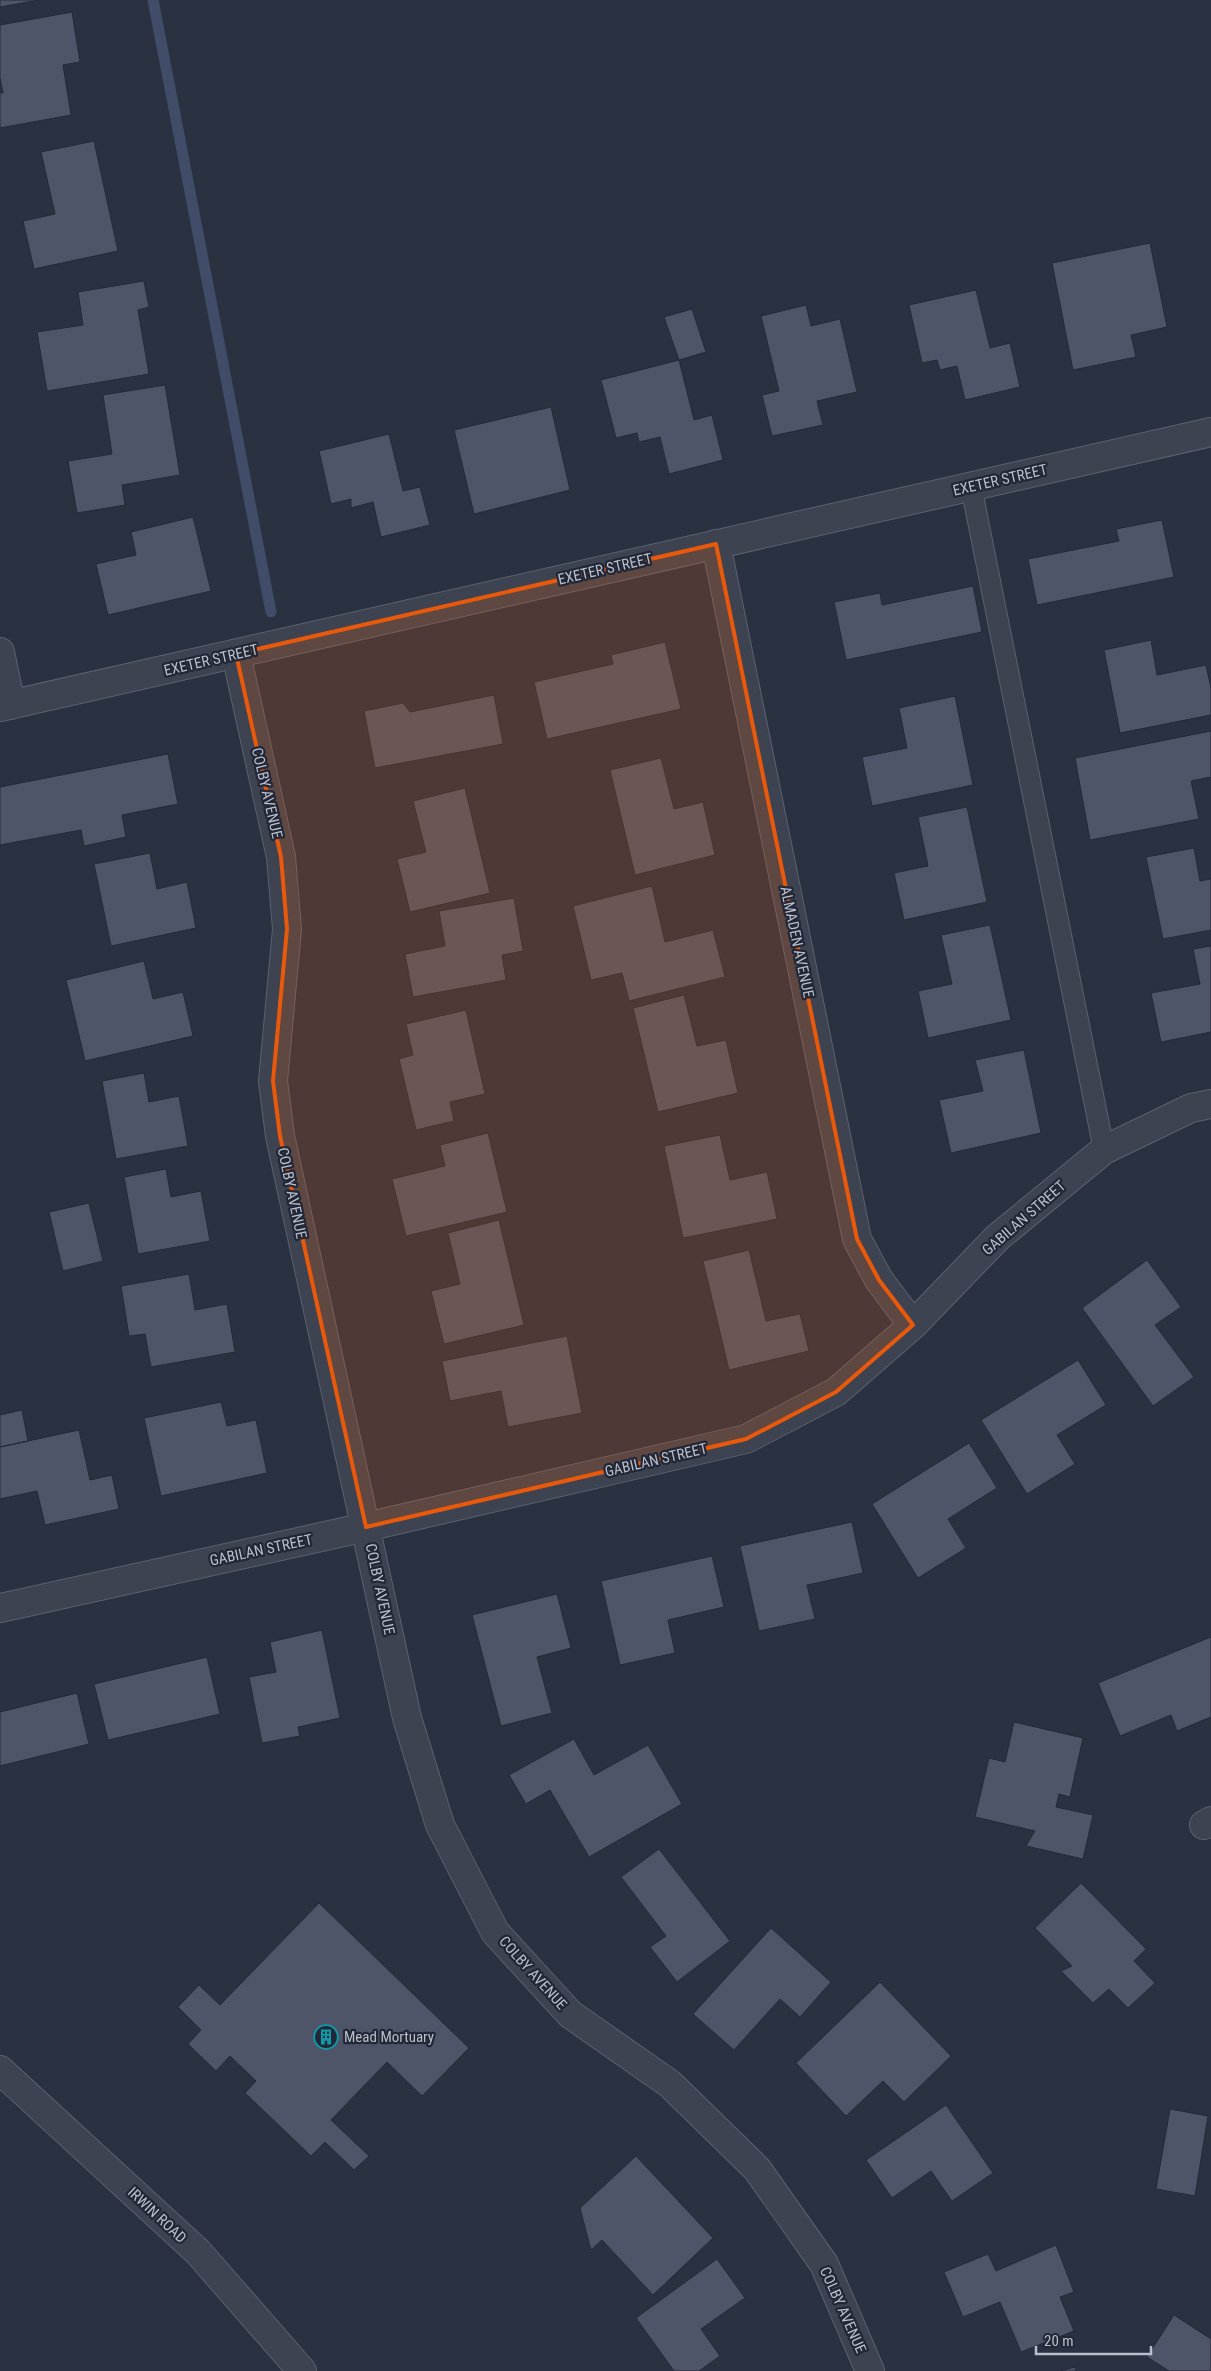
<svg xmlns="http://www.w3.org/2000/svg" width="1211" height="2371" font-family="'Roboto Condensed',sans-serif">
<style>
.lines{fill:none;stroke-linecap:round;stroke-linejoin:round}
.stream{stroke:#414c69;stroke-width:11}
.building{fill:#4e5568;stroke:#242a39}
.service-casing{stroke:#5c616f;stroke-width:22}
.minor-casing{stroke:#5c616f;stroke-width:30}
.tertiary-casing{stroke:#5c616f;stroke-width:30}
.service{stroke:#3e4351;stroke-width:20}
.minor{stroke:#3e4351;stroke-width:28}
.tertiary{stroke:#3e4351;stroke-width:28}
.marked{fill:#e8590c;fill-opacity:0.2;stroke:#e8590c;stroke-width:4;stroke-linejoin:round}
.labels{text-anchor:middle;stroke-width:4.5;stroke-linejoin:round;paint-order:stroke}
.street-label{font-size:15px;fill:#bbbfcb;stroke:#222837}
.poi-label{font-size:15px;fill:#bbbfcb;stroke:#222837;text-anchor:start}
</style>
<rect width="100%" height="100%" fill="#2a3141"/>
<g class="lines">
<path class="stream" d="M153,0L271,612"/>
</g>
<path class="building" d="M0,0H39L0,7Z
M72,12L80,62L63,65L71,115L0,128V93H3L0,78V25Z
M94,141L118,251L34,269L23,221L55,214L41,152Z
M1150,243L1167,327L1131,335L1136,357L1073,370L1052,263Z
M144,281L149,307L138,310L149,374L47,391L37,332L83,325L78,292Z
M976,290L990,348L1010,343L1020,387L965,400L957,366L940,370L937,360L922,363L909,305Z
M806,305L811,326L840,319L857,392L817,401L823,425L772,436L762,395L779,391L761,316Z
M692,309L706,352L679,360L664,317Z
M679,360L694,420L712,415L723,460L669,474L660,437L639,442L637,433L616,438L601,380Z
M165,385L180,475L122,485L125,505L77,513L68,461L112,454L103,395Z
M551,407L570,490L474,514L454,430Z
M389,434L403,491L420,487L430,525L381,537L373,502L351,508V499L331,504L319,451Z
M193,517L211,591L108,615L96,564L136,555L131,532Z
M1162,520L1174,577L1037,605L1028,559L1119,541L1116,529Z
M973,586L982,632L846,660L834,602L880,593L882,605Z
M1151,640L1157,675L1206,665L1211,688V715L1120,733L1104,650Z
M665,642L681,709L547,739L534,682L613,664L611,655Z
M494,695L503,744L375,768L364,711L403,703L410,712Z
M955,696L973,785L872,806L862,757L907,748L899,708Z
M1211,731V777L1191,781L1199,819L1090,840L1075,758Z
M168,754L178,804L122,815L126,837L84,846L81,830L0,845V787Z
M661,758L674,809L703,802L715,855L635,875L610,770Z
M465,788L490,893L410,912L397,859L426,852L413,801Z
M967,807L987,902L904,920L894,873L928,866L918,817Z
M1194,848L1200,881L1211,879V930L1163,939L1146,857Z
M150,853L157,889L187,882L196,928L111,946L94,864Z
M652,886L665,942L713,930L725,977L629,1001L622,973L591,980L573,906Z
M514,898L523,951L502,955L506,980L413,997L405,954L445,946L439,911Z
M990,925L1011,1020L928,1038L918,991L952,984L941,935Z
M1211,946V1032L1161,1042L1151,993L1200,984L1193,949Z
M144,961L153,999L183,992L193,1036L85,1061L66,980Z
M684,995L697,1046L726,1040L738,1093L658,1112L633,1008Z
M466,1010L485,1094L450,1102L454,1121L416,1130L399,1059L413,1055L406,1024Z
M1024,1050L1041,1133L951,1153L939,1100L983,1091L975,1060Z
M144,1073L149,1102L179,1096L188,1146L116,1159L102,1081Z
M488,1133L507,1212L406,1236L392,1179L445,1166L440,1145Z
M720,1135L730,1180L767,1172L777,1219L683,1238L664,1146Z
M166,1169L171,1197L201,1191L210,1241L138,1254L124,1177Z
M89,1203L103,1261L63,1271L49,1212Z
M499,1220L524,1325L444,1344L431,1291L460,1284L448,1233Z
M749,1250L766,1321L800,1314L809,1351L729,1370L703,1261Z
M1147,1260L1181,1307L1155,1325L1194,1377L1153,1406L1082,1308Z
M189,1274L195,1310L227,1304L235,1352L151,1367L145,1334L129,1336L121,1286Z
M567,1336L582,1413L508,1427L501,1391L450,1401L442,1361Z
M1078,1360L1106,1405L1057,1435L1075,1464L1027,1494L981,1420Z
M221,1402L227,1426L256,1420L267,1473L161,1496L144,1418Z
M22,1410L28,1441L0,1447V1415Z
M79,1430L90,1480L112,1475L119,1509L45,1525L37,1491L0,1499V1447Z
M969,1443L997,1488L948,1519L966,1548L918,1578L872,1504Z
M852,1522L863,1573L807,1585L815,1619L759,1631L740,1546Z
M712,1556L724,1607L668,1620L675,1653L620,1665L601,1581Z
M557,1594L571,1648L537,1657L552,1713L501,1726L472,1615Z
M322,1630L340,1718L298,1727L300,1736L262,1743L249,1677L276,1672L270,1642Z
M1211,1637V1717L1177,1731L1171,1715L1120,1736L1098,1683Z
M207,1657L220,1714L108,1740L94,1684Z
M77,1693L89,1744L0,1766V1712Z
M1014,1722L1083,1738L1070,1797L1059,1794L1056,1807L1093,1815L1083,1859L1026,1846L1035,1831L975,1817L989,1758L1005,1762Z
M574,1739L594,1775L648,1745L682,1804L589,1857L550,1790L526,1804L509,1775Z
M659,1849L730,1941L677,1982L650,1947L666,1936L621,1877Z
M1081,1883L1146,1949L1134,1961L1155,1983L1128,2008L1109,1989L1093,2003L1061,1971L1072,1966L1035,1928Z
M319,1903L469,2048L422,2096L387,2062L331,2120L369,2156L354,2170L325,2142L311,2156L245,2093L256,2081L230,2056L216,2071L188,2044L201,2030L178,2007L199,1985L220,2005Z
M771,1928L831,1982L800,2017L780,1999L734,2050L693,2014Z
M880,1982L951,2056L904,2102L883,2081L846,2116L796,2063Z
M946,2105L993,2173L952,2201L931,2171L892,2198L866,2160Z
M1170,2109L1208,2116L1195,2196L1156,2189Z
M636,2156L713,2238L653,2295L602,2240L591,2250L580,2208Z
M1056,2245L1074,2292L1060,2297L1074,2331L1021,2352L1000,2302L963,2317L944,2272L988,2254L996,2271Z
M717,2259L745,2298L701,2329L720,2356L699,2371H674L636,2318Z
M1174,2315L1211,2339V2371H1169L1147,2357Z
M1075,2367L1076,2371H1060Z"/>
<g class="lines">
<g class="service-casing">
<path id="service" d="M971,486L1104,1150"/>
</g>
<g class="minor-casing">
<path id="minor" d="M716,544L857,1239L879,1280L913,1325
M0,652L11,705
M236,654L281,857L287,929L273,1081L280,1136L407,1718L440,1825L495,1932L570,2014L670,2084L757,2169L824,2264L870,2371
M0,707L1211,432
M0,1608L366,1527L746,1439L836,1392L913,1325L998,1237L1104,1150L1191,1108L1211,1104
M1204,1825L1211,1821"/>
</g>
<g class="tertiary-casing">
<path id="tertiary" d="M0,2070L198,2252L302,2371"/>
</g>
<use href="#service" class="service"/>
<use href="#minor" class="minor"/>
<use href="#tertiary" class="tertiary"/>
</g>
<path class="marked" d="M716,544L857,1239L879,1280L913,1325L836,1392L746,1439L366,1527L280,1136L273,1081L287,929L281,857L236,654Z"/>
<defs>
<g id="building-ring" transform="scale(1.25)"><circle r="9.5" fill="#222837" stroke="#0f9aa8" stroke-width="1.5"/><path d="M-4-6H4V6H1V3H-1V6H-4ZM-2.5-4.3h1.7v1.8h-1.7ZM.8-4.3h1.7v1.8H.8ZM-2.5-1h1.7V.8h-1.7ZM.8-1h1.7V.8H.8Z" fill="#0f9aa8"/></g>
</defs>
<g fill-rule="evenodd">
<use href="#building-ring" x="326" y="2037"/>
</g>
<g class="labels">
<g class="street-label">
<text transform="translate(1000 480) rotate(-13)" y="5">EXETER STREET</text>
<text transform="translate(605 569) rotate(-13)" y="5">EXETER STREET</text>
<text transform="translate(211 660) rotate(-13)" y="5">EXETER STREET</text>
<text transform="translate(267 793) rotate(77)" y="5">COLBY AVENUE</text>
<text transform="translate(797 942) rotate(78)" y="5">ALMADEN AVENUE</text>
<text transform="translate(292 1193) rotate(78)" y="5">COLBY AVENUE</text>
<text transform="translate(1024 1218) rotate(-41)" y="5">GABILAN STREET</text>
<text transform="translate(656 1460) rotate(-13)" y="5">GABILAN STREET</text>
<text transform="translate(261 1550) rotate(-12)" y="5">GABILAN STREET</text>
<text transform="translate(380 1589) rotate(78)" y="5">COLBY AVENUE</text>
<text transform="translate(533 1973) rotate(48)" y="5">COLBY AVENUE</text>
<text transform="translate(157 2215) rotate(43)" y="5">IRWIN ROAD</text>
<text transform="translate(843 2310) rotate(66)" y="5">COLBY AVENUE</text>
</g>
<g class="poi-label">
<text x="344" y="2042">Mead Mortuary</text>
</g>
</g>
<path d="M1036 2346v8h115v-8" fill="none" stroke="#bbbfcb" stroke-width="2.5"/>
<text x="1044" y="2346" font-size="15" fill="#bbbfcb" stroke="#222837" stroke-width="4" paint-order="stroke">20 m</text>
</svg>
